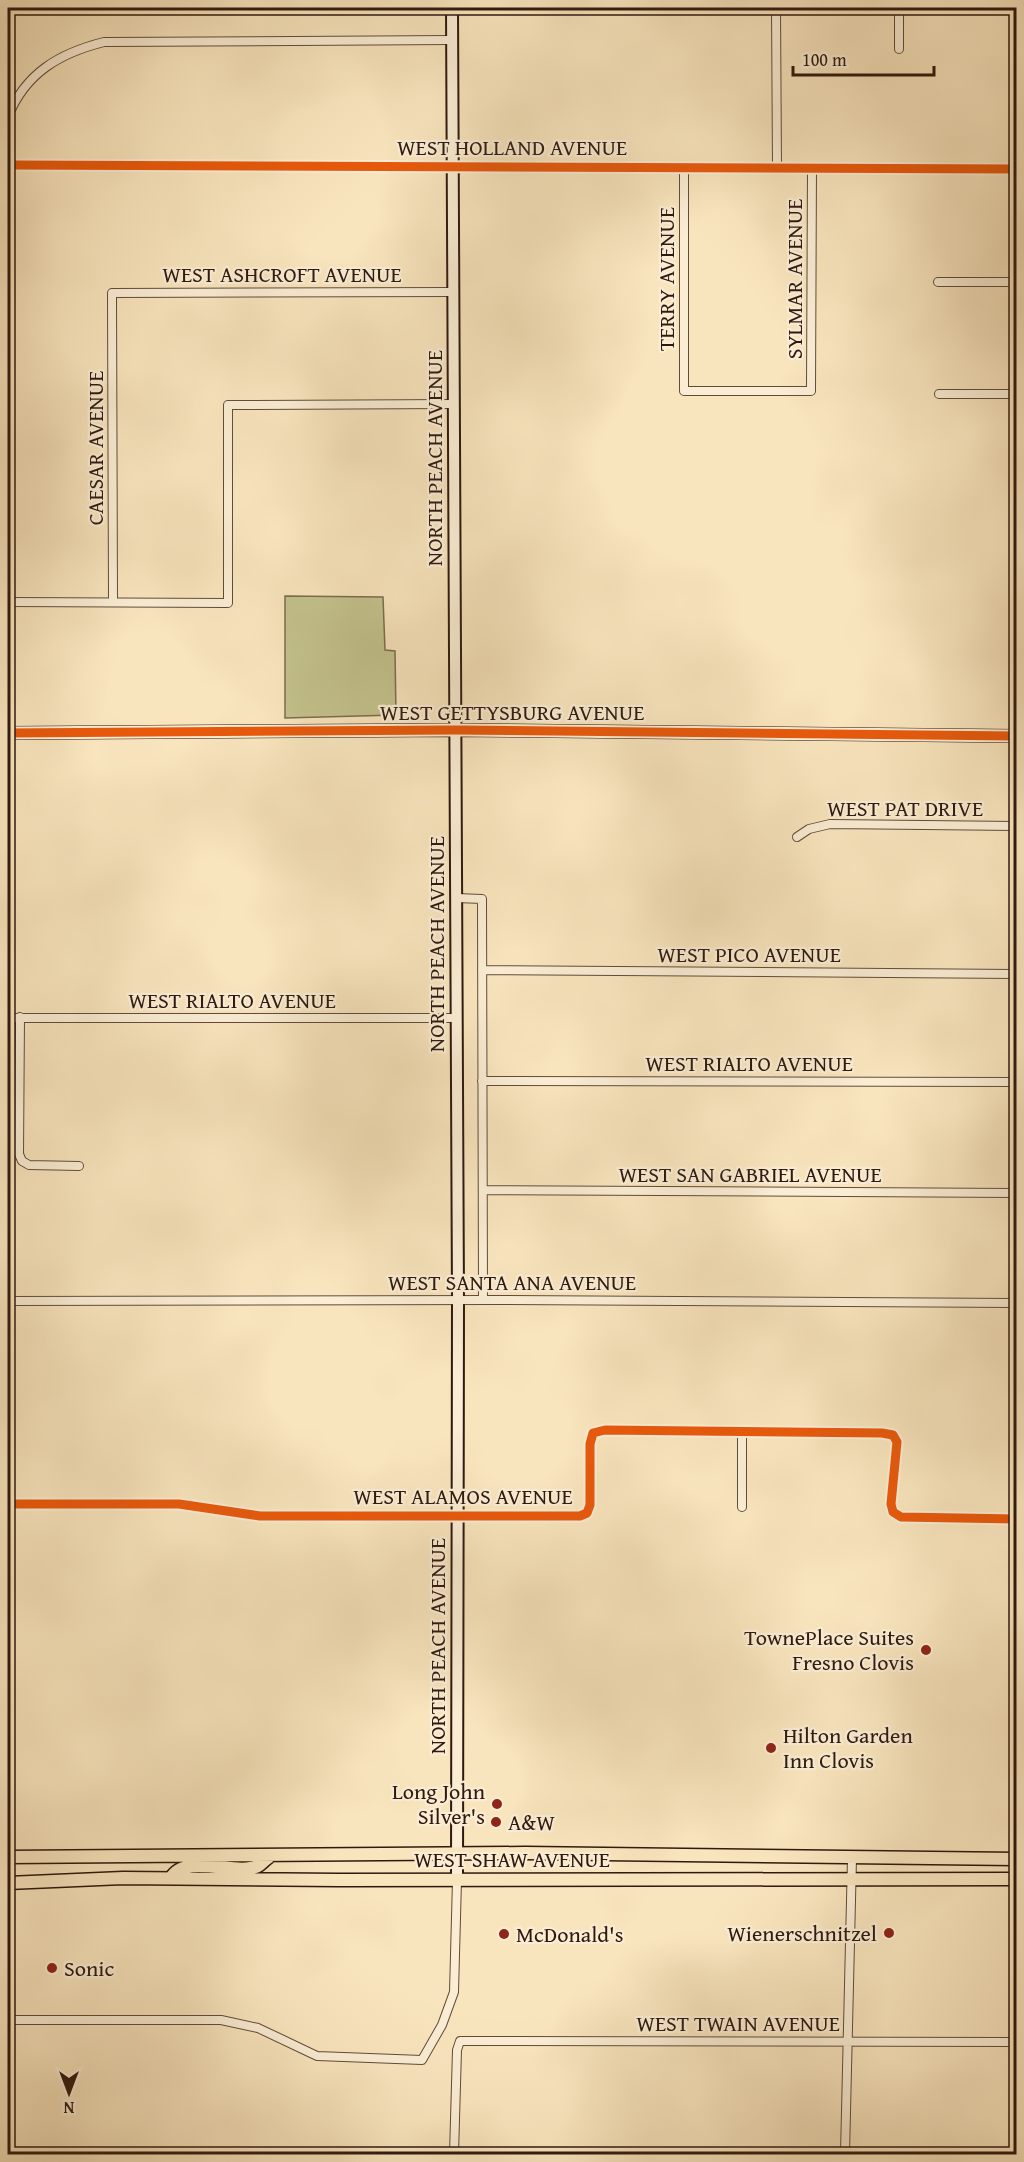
<svg xmlns="http://www.w3.org/2000/svg" width="1024" height="2162" font-family="'Gentium Book Plus',serif">
<style>
.green{fill:#c3c28d;stroke:#796e4e;stroke-width:1.5}
.lines{fill:none;stroke-linecap:round;stroke-linejoin:round}
.street-casing{stroke:#614c3a;stroke-width:10}
.secondary-casing{stroke:#2f190f;stroke-width:14}
.primary-casing{stroke:#2f190f;stroke-width:15}
.street{stroke:#faedd4;stroke-width:8}
.secondary{stroke:#faedd4;stroke-width:10}
.primary{stroke:#f8e4bd;stroke-width:12}
.cycleway-casing{stroke:#faedd4;stroke-width:13}
.cycleway{stroke:#e8590c;stroke-width:9}
.poi-dot{fill:#8f2418;stroke:#faedd4;stroke-width:2}
.labels{text-anchor:middle;stroke-width:4.5;stroke-linejoin:round;paint-order:stroke}
.street-label{font-size:22px;fill:#2f190f;stroke:#faedd4}
.poi-label{font-size:22px;fill:#2f190f;stroke:#faedd4;text-anchor:start}
</style>
<rect width="100%" height="100%" fill="#f8e4bd"/>
<filter id="stains"><feTurbulence type="fractalNoise" baseFrequency=".00333" numOctaves="4"/><feColorMatrix values="0 0 0 0 .2 0 0 0 0 .09 0 0 0 0 .02 0 0 0 .5 -.17"/></filter>
<radialGradient id="worn" r=".72"><stop offset=".6" stop-color="#630" stop-opacity="0"/><stop offset="1" stop-color="#630" stop-opacity=".3"/></radialGradient>
<path class="green" d="M285,596L383,597L385,650L395,651L396,715L285,718Z"/>
<g class="lines">
<g class="street-casing">
<path id="street" d="M776,8L777,168
M899,8V49
M8,117C25,73 60,53 104,42L452,40
M8,165L1016,169
M684,168V391H811L812,168
M938,282H1016
M939,394H1016
M8,602L228,603V405L453,404
M113,602L112,293L453,292
M797,837L809,829L830,824L1016,826
M457,898L482,899L483,1300
M482,970L1016,974
M20,1017L19,1154L22,1161L29,1165L79,1166
M8,1018H456
M482,1081L1016,1082
M484,1190L1016,1193
M8,1301L491,1300L1016,1303
M8,1504H179L260,1516H580L587,1513L590,1505V1444L593,1433L605,1430L882,1433L893,1435L897,1442L891,1504L893,1512L901,1517L1016,1519
M742,1507V1432
M8,2020H221L258,2028L317,2056L422,2060L442,2025L454,1992L457,1880
M454,2154L457,2050L460,2041L1016,2042
M845,2154L852,1858"/>
</g>
<g class="secondary-casing">
<path id="secondary" d="M452,8L458,1300L457,1880
M8,733L455,730L1016,736"/>
</g>
<g class="primary-casing">
<path id="primary" d="M8,1857L525,1853L1016,1859
M171,1878C185,1853 236,1876 258,1866C261,1864 266,1859 269,1857
M8,1883L123,1878L339,1880L1016,1879"/>
</g>
<use href="#street" class="street"/>
<use href="#secondary" class="secondary"/>
<use href="#primary" class="primary"/>
<g class="cycleway-casing">
<path id="cycleway" d="M8,165L1016,169
M8,733L455,730L1016,736
M8,1504H179L260,1516H580L587,1513L590,1505V1444L593,1433L605,1430L882,1433L893,1435L897,1442L891,1504L893,1512L901,1517L1016,1519"/>
</g>
<use href="#cycleway" class="cycleway"/>
</g>
<g class="poi-dot">
<circle cx="926" cy="1650" r="6"/>
<circle cx="771" cy="1748" r="6"/>
<circle cx="497" cy="1804" r="6"/>
<circle cx="496" cy="1822" r="6"/>
<circle cx="889" cy="1933" r="6"/>
<circle cx="504" cy="1934" r="6"/>
<circle cx="52" cy="1968" r="6"/>
</g>
<g class="labels">
<g class="street-label">
<text x="512" y="155">WEST HOLLAND AVENUE</text>
<text x="282" y="282">WEST ASHCROFT AVENUE</text>
<text transform="translate(666 279) rotate(-90)" y="8">TERRY AVENUE</text>
<text transform="translate(794 279) rotate(-90)" y="8">SYLMAR AVENUE</text>
<text transform="translate(95 448) rotate(-90)" y="8">CAESAR AVENUE</text>
<text transform="translate(434 458) rotate(-90)" y="8">NORTH PEACH AVENUE</text>
<text x="512" y="720">WEST GETTYSBURG AVENUE</text>
<text x="905" y="816">WEST PAT DRIVE</text>
<text transform="translate(436 944) rotate(-90)" y="8">NORTH PEACH AVENUE</text>
<text x="749" y="962">WEST PICO AVENUE</text>
<text x="232" y="1008">WEST RIALTO AVENUE</text>
<text x="749" y="1071">WEST RIALTO AVENUE</text>
<text x="750" y="1182">WEST SAN GABRIEL AVENUE</text>
<text x="512" y="1290">WEST SANTA ANA AVENUE</text>
<text x="463" y="1504">WEST ALAMOS AVENUE</text>
<text transform="translate(437 1646) rotate(-90)" y="8">NORTH PEACH AVENUE</text>
<text x="512" y="1867">WEST SHAW AVENUE</text>
<text x="738" y="2031">WEST TWAIN AVENUE</text>
</g>
<g class="poi-label">
<text x="914" y="1645" text-anchor="end">TownePlace Suites<tspan x="914" dy="25">Fresno Clovis</tspan></text>
<text x="783" y="1743">Hilton Garden<tspan x="783" dy="25">Inn Clovis</tspan></text>
<text x="485" y="1799" text-anchor="end">Long John<tspan x="485" dy="25">Silver's</tspan></text>
<text x="508" y="1830">A&amp;W</text>
<text x="877" y="1941" text-anchor="end">Wienerschnitzel</text>
<text x="516" y="1942">McDonald's</text>
<text x="64" y="1976">Sonic</text>
</g>
</g>
<rect width="1024" height="2162" fill="none" stroke="#f8e4bd" stroke-width="30"/>
<rect x="9" y="9" width="1006" height="2144" fill="none" stroke="#2f190f" stroke-width="3"/>
<rect x="15" y="15" width="994" height="2132" fill="none" stroke="#2f190f" stroke-width="1.5"/>
<g transform="translate(69 2093) rotate(180)" stroke="#faedd4" stroke-width="4.5" paint-order="stroke">
<path d="M0-4.5L10 22L0 15L-10 22Z" fill="#2f190f"/>
<text y="-9" font-size="16" font-weight="bold" text-anchor="middle" fill="#2f190f">N</text>
</g>
<path d="M793 66v9h141v-9" fill="none" stroke="#2f190f" stroke-width="3"/>
<text x="802" y="66" font-size="18" fill="#2f190f" stroke="#faedd4" stroke-width="4.5" paint-order="stroke">100 m</text>
<rect width="100%" height="100%" filter="url(#stains)"/>
<rect width="100%" height="100%" fill="url(#worn)"/>
</svg>
